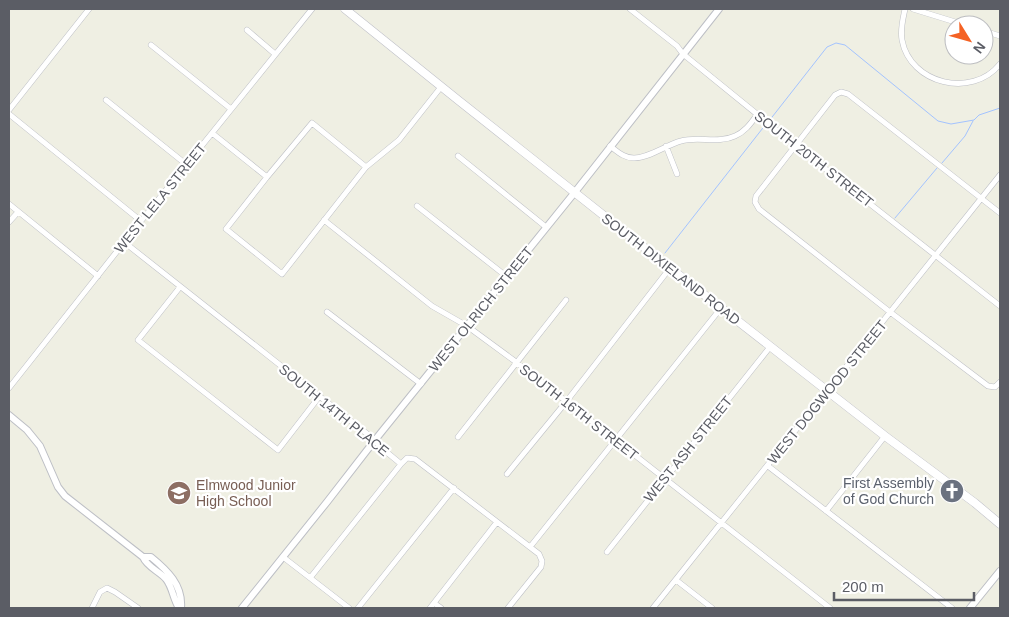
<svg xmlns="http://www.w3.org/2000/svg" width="1009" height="617" font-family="Helvetica,sans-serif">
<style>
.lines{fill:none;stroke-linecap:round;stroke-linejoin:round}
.stream{stroke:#a3c3ff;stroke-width:1}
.minor-casing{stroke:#bdbfc5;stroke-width:6}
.tertiary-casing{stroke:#bdbfc5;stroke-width:8}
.secondary-casing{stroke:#c0c1c9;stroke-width:9}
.minor{stroke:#fff;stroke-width:5}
.tertiary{stroke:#fff;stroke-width:6}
.secondary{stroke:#fff;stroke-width:8}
.labels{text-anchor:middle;stroke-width:4.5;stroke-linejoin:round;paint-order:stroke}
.street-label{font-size:14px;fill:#5b5d65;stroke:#fff}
.worship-label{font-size:14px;fill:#5b616d;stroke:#fff;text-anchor:end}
.education-label{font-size:14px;fill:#785e54;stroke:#fff;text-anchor:start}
</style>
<rect width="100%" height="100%" fill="#efefe3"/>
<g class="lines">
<path class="stream" d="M769,121L827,47L836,43L845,45L938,121L951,124L974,120L979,115L1000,108
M942,163L965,136L973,121
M895,218L937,168
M665,253L766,124"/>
<g class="minor-casing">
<path id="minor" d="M630,9L677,46L683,54L795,145L1000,306
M905,9C903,19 900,29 902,40C910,84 972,99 1000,64
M913,9L965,25
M247,30L275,54
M984,31L1000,36
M151,45L231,109
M106,100L187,165
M9,110L89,9
M9,114L141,221
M212,133L267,177
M610,146C618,152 624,158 634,158C649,158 666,145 681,141C698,136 718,144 735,136C745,132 751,123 757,115
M666,146L677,174
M458,156L546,227
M366,167L312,123L267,177L226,229L282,274L366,167L399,140L441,87
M9,204L98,276
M417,206L506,276
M1000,213L848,94L841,92L835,95L756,196L755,202L759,209L890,312L988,386L995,387L1000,382
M324,220L432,306L467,326L516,362L830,608
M9,222L18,212
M124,242L375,440L378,445L401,464L407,458L415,459L539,554L542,561L541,567L508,608
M180,287L138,340L278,450L319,397
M327,312L421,384
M9,388L141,221L312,9
M458,437L566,300
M768,466L952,608
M507,474L566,402L670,268
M826,511L885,436
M530,547L721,308
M607,552L770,347
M283,557L349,608
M310,578L401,464
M676,580L712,608
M434,603L441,608
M92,608L100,592L107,588L115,592L138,608
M358,608L454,488
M430,608L497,522
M653,608L1000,175"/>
</g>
<g class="tertiary-casing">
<path id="tertiary" d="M9,415L27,430L40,446L58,487L65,496L143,557C147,567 159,571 166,579C173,588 173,599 179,608
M143,557H151C167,570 183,585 181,608
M242,608L327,502L375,440L575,192L719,9
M970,608L1000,571"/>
</g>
<g class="secondary-casing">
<path id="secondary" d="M345,9L458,100L670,268L885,436L975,503L1000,524"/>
</g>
<use href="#minor" class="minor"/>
<use href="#tertiary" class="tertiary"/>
<use href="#secondary" class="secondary"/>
</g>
<defs>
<g id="church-disc" transform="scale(1.25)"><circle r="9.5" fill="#6b7280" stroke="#fff"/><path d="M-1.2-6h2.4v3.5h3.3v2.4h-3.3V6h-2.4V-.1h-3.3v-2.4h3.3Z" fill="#fff"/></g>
<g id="school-disc" transform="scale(1.25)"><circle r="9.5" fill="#8d6e63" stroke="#fff"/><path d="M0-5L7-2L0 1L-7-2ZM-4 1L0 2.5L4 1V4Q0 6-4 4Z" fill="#fff"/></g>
</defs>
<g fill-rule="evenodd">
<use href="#church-disc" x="952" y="491"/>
<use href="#school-disc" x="179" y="493"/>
</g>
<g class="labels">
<g class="street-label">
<text transform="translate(814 159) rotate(38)" y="5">SOUTH 20TH STREET</text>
<text transform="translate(160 198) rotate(-51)" y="5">WEST LELA STREET</text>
<text transform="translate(671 269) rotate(38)" y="5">SOUTH DIXIELAND ROAD</text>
<text transform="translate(481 309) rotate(-51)" y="5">WEST OLRICH STREET</text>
<text transform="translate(827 392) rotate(-51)" y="5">WEST DOGWOOD STREET</text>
<text transform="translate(334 410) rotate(39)" y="5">SOUTH 14TH PLACE</text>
<text transform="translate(579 412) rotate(38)" y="5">SOUTH 16TH STREET</text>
<text transform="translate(688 449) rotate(-51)" y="5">WEST ASH STREET</text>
</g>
<g class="worship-label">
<text x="934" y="488">First Assembly<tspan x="934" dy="16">of God Church</tspan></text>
</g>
<g class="education-label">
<text x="196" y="490">Elmwood Junior<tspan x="196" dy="16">High School</tspan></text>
</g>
</g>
<rect width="1009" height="617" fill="none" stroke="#5b5d65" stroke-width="20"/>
<g transform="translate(969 40) rotate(127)"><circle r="24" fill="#ffffff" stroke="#bdbec1"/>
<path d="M0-4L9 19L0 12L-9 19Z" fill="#f46224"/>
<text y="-8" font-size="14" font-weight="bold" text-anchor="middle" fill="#5b5d65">N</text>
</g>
<path d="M834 592v8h140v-8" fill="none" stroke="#5b5d65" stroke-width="2.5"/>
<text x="842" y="592" font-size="15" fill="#5b5d65" stroke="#ffffff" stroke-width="4" paint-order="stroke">200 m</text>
</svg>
